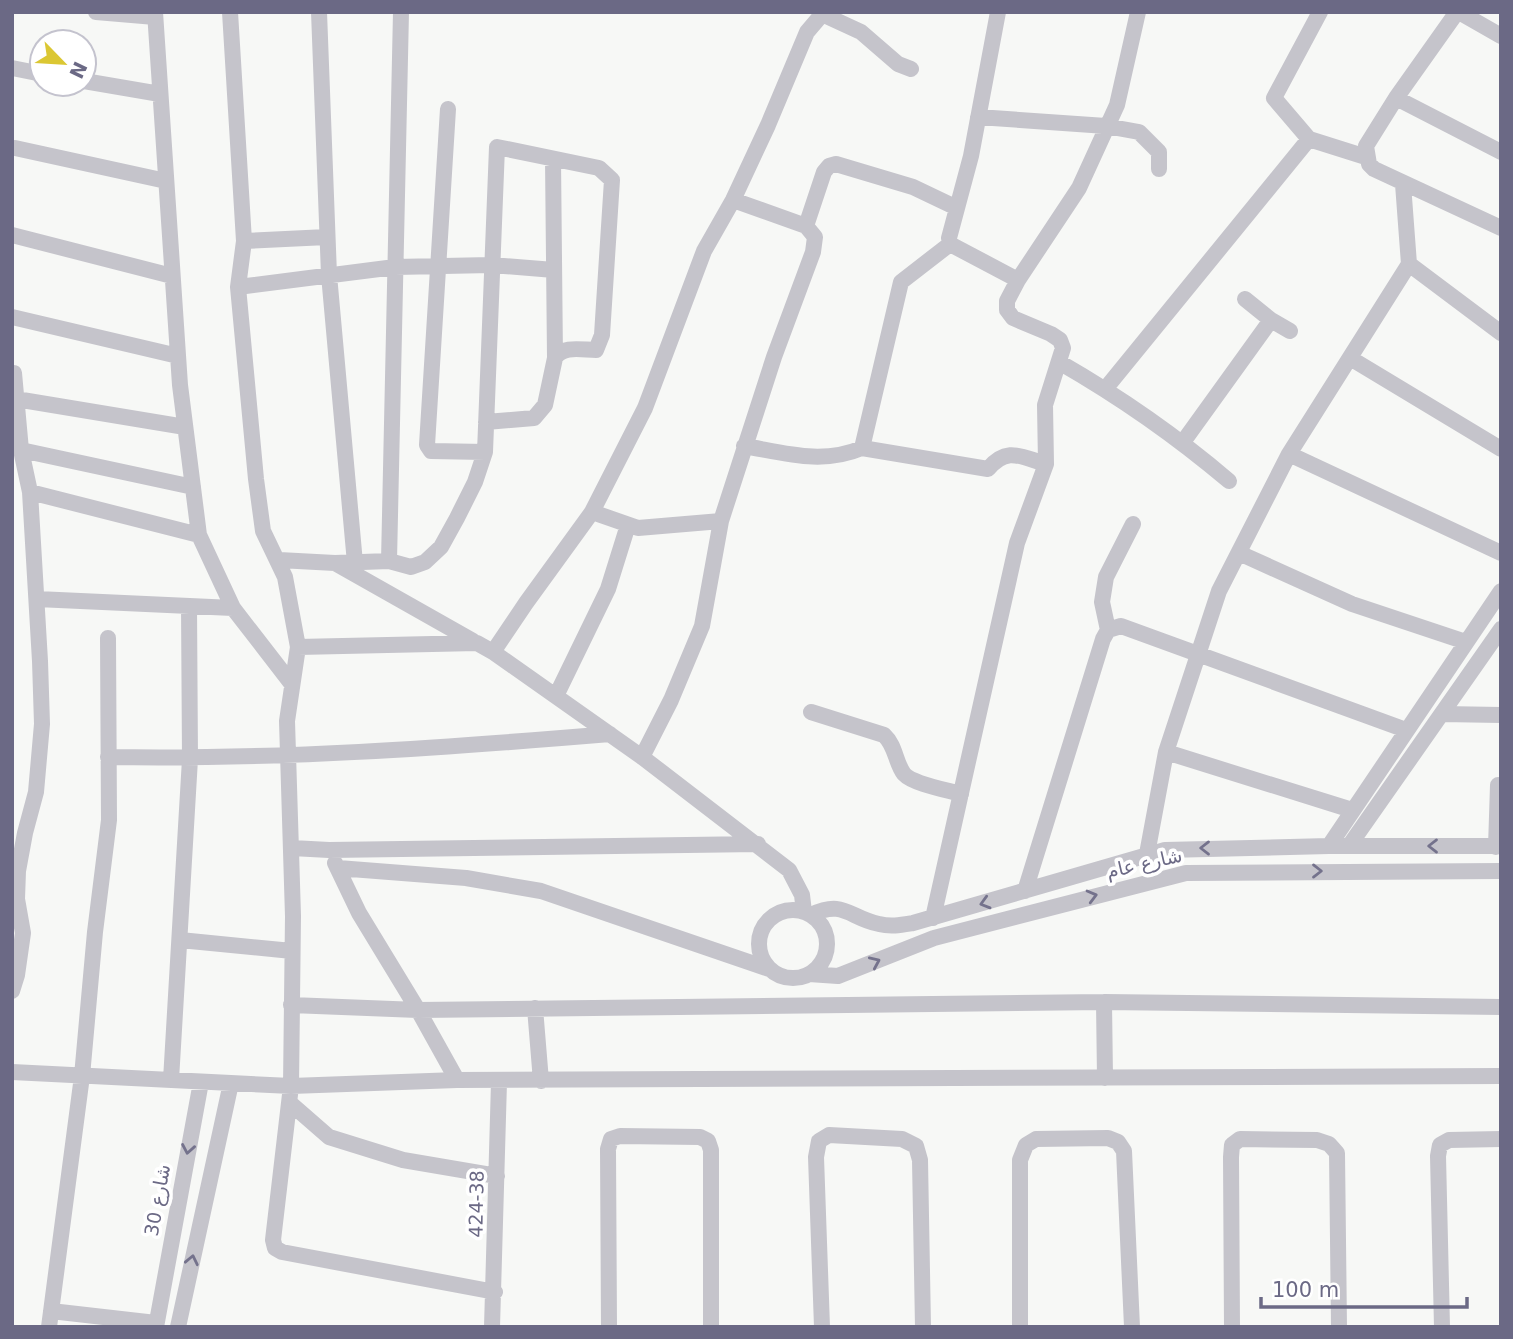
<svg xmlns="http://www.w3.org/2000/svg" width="1513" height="1339" font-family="'DejaVu Sans',Vazirmatn,sans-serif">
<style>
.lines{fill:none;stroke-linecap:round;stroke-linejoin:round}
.minor{stroke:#c5c4cb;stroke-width:16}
.oneway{stroke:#74728c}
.labels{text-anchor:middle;stroke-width:7;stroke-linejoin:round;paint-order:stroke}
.street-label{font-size:19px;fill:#6b6985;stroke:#fff}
</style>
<rect width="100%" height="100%" fill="#f7f8f6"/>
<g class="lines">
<path class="minor" d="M96,12L155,17
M155,12L180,385L199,535L233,608L291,683
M230,12L244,241L238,287L256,479L263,531L285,577L298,647L287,721L293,916L291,1086L273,1240L275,1248L282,1252L495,1292
M319,12L329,275L355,563
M1320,12L1274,98L1309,139L1366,157
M1457,12L1396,98L1366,146L1369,164L1374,169L1501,228
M1459,12L1501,36
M822,14L861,32L898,64L911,69
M12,68L42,74
M84,81L160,94
M1396,98L1501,152
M448,109L427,445L431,451L485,452
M978,117L1106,126L1139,132L1159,152V169
M15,148L166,181
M553,159L555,358
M806,226L824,172L829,166L836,164L913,187L957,208
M12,235L172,276
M244,241L327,237
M950,244L949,238L971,156L998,12
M950,244L1018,280
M1409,264L1501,333
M238,287L395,267L491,265L554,270
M1245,299L1271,320L1290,331
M12,317L178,356
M1350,358L1501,449
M1059,362C1120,397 1176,436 1229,481
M1106,388L1309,139
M16,399L185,427
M1183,442L1271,320
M744,446C785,453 822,465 862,448L988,469C1007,446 1021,457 1046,464
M862,448L901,282L950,244
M21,450L193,487
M1289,454L1501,553
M30,492L199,535
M592,512L638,528L721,521
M1239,553L1352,604L1466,642
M279,560L335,563L389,561L411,567L425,562L441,547L457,518L475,482L485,452L497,147L599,168L612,180L602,335L596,350C582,350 563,345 555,358L545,405L534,418L486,422
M389,561L401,12
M335,563L473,641
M37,599L233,608
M1108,630L1121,626L1406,730
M298,647L477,643L493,652L642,757L789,870L802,895L804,912
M493,652L526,603L592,512L645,408L704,251L733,200L768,125L807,32L824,12
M556,696L608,589L628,525
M811,712L884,735C896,746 895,762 904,774C913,784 947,790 961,794
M1442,714L1501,715
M1166,752L1352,810
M108,757C275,760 443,748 610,734
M642,757L671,700L702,626L721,521L774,357L813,252L815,237L806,226L733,200
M1329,846L1501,591
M1349,846L1501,629
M1496,847L1498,785
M292,848L329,850L758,844
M1147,854L1166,752L1219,591L1289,454L1409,264L1403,184
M335,863L359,913L418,1010L457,1080
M338,868L466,878L541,891L769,969
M1025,891L1103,639L1108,630L1102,602L1106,577L1133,524
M759 944a34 34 0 1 1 68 0a34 34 0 1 1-68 0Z
M811,915C844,899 849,918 879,924C891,927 901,925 913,923L1165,850L1329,846H1501
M933,918L1017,543L1046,464L1045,405L1063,348L1060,340L1051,334L1013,318L1007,310V301L1018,280L1079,188L1117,105L1138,12
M180,940L292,951
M809,974L838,976L934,938L1186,873L1501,871
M12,991L17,975L23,933L17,899L18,871L25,833L36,792L42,724L40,661L30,492L21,450L14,373
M1104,1002L1105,1078
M291,1005L418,1010L1104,1002L1501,1007
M535,1008L541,1081
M12,1072L291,1086L457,1080L1501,1076
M171,1080L190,759L189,606
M290,1103L329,1137L403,1160L497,1176
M51,1311L156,1323
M49,1327L82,1076L95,932L109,820L108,638
M156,1327L201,1082
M178,1327L231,1083
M492,1327L499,1082
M609,1327L608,1149L611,1139L620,1136L700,1137L708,1141L711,1150V1327
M822,1327L816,1157L819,1141L829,1135L902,1139L916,1146L920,1160L923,1327
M1020,1327V1160L1026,1145L1036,1139L1108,1138L1118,1142L1124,1151L1132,1327
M1232,1327L1231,1157L1232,1145L1240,1139L1317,1140L1329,1144L1337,1153L1339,1327
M1442,1327L1438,1156L1440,1145L1449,1140L1501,1139"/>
</g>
<defs><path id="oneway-chevron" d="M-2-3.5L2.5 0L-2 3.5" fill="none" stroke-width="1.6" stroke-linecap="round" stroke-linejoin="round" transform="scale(1.75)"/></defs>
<g class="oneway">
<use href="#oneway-chevron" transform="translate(1433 846) rotate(-180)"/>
<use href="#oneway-chevron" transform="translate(1205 848) rotate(-180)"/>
<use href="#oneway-chevron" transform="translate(1317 871)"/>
<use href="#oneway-chevron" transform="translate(1092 896) rotate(-15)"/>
<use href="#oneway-chevron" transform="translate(985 903) rotate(164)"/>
<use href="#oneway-chevron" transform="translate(875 962) rotate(-24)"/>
<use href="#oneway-chevron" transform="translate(188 1149) rotate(100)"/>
<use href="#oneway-chevron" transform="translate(192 1260) rotate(-78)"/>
</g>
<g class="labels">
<g class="street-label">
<text transform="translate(1144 863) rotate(-13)" y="7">شارع عام</text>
<text transform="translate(157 1200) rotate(-80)" y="7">شارع 30</text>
<text transform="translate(476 1204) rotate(-89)" y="7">424-38</text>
</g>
</g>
<rect width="1513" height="1339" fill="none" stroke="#6b6985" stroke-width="28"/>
<g transform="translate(63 63) rotate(115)"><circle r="33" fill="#ffffff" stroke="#c4c3ce" stroke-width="2"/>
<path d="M0-5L12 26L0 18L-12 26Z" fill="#dbc733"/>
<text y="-10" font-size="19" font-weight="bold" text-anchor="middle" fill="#6b6985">N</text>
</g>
<path d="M1261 1297v10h206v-10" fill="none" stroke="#6b6985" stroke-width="3.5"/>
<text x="1272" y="1297" font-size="21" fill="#6b6985" stroke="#ffffff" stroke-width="5" paint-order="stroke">100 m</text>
</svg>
